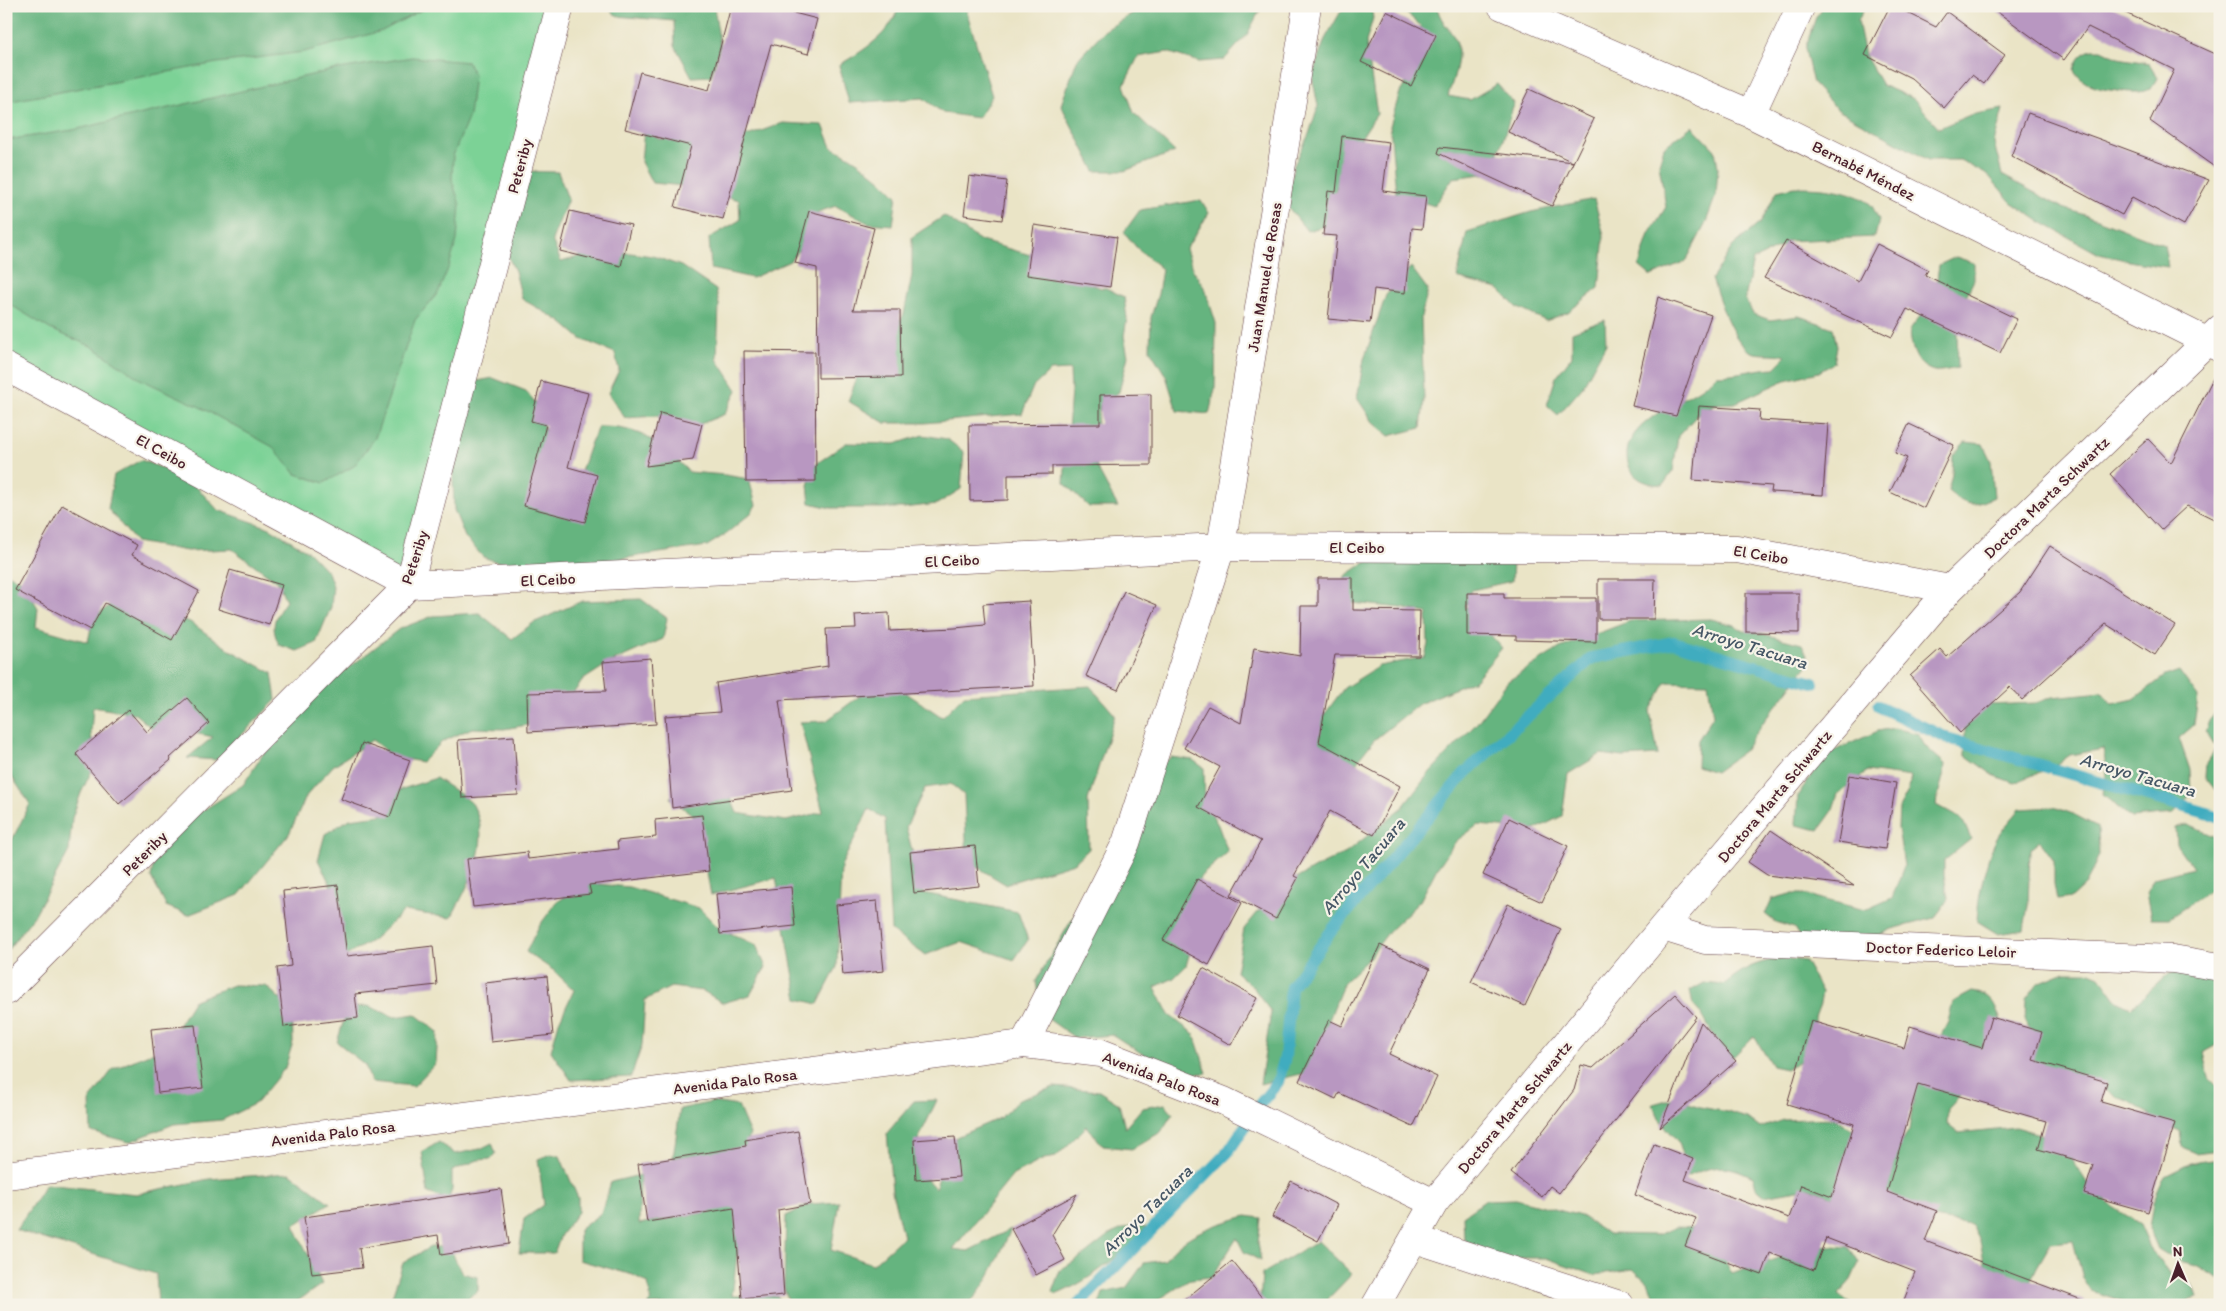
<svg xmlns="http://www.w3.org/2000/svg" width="2226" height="1311" font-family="Itim,sans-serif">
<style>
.green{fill:#7cd296;stroke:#637860}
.forest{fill:#65b47f;stroke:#586a55}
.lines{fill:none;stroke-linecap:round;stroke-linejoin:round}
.stream{stroke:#40acbf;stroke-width:12}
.building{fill:#b897c1}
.minor-casing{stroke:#623d42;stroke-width:29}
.major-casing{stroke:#623d42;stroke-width:29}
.minor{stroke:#fff;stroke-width:28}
.major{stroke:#fff;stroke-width:28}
.labels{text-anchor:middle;stroke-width:4.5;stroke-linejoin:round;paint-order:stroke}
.street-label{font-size:16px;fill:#4a1f2b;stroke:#f7f3e8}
.water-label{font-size:18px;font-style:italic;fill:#465766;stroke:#f7f3e8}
</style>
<rect width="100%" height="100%" fill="#f7f3e8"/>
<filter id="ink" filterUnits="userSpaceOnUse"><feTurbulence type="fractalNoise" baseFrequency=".02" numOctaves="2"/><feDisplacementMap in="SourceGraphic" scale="10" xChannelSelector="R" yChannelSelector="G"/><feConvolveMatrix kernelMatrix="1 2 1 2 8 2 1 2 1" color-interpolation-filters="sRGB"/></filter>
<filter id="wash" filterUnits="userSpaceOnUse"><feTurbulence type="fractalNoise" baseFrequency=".0096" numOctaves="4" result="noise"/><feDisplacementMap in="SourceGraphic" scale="20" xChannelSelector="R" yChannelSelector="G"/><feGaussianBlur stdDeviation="1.12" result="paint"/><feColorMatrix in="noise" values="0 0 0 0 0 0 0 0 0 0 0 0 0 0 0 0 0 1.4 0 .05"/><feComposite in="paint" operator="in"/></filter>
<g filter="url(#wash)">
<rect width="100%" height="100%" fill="#eae4c6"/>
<path class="green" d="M6,6H560L409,585L6,367Z"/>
<path class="forest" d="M6,6H429L382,31L304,52L217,63L6,102Z
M608,6H714L720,45L711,76L692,77L675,46L674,21L616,16Z
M899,6H968L967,13L992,96L978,118L943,113L923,98L849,103L839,65C863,51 891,34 899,6Z
M1144,6H1262L1247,35L1224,60L1199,62L1167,52L1138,57L1124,85L1134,113L1175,152L1124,171H1095L1061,105L1077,60L1104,31Z
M1344,6H1371L1373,18L1366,42L1377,114C1353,148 1334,184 1325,226L1307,231L1288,207L1293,167L1309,134L1318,106L1312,76L1325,39Z
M1398,6H1437C1439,19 1448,27 1454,37C1464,53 1453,79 1448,96L1470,100L1497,84L1514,103L1503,140L1490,173L1453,178L1434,206L1396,193L1390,126L1400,92L1426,54L1420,25Z
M1823,6H1865L1858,21L1865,55L1882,85L1914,99L1939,128L1970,115L2003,109L1994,143L2002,175L2063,208L2097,219L2164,245L2168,267L2134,262L2099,254L2041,222L2011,202L1989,176L1960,160H1928L1838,110L1813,84L1805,49L1816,17Z
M2092,50H2101L2118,58L2149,63L2158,78C2150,96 2135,92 2118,91C2100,89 2084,87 2074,70C2077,59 2081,53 2092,50Z
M412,57L468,62L474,75L469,116L453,156L452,180L460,205L457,240L449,266L438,293L415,320L375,438L354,466L324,483L296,474L273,447L198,406L140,379L93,347L50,329L6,302V140L73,130L333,70Z
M783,123L823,125L832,147C858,160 877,175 897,196L893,225L868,223L836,206L818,212L808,238L790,261L752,278L711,269L709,238L740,220L739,200L695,187L652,183L641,162L644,129L659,139H704L750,135Z
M1692,126L1715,150L1718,168L1716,195L1705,225L1686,261L1651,276L1639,266L1649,234L1666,207L1659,164L1664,147Z
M516,171L558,172L568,199L552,240L561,262L595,252L630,253L653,256L681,266L716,290L719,304L717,359L737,390L725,414L693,427L657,416L625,418L608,393L619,370L615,353L581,339L560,321L522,299L515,271L497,234Z
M1794,187C1819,187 1848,188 1869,203C1873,206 1876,214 1879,220L1875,237L1786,241L1784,245L1753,260L1745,299L1753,314L1770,320L1799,316L1833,328L1837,346L1834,363L1819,372L1785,380L1735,403L1716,404L1701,411L1678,436L1673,471L1663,485C1648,484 1635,481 1629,466C1615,427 1677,404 1701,388C1707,384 1711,380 1716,375C1736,375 1754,369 1774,368L1786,356C1776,353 1765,355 1755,353C1733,348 1719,298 1712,279L1732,247L1761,222L1777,191Z
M1594,199L1604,235L1599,288L1568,312L1546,321L1516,307L1498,289L1457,278L1467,232L1531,212Z
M1201,200L1209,213L1186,249L1193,270L1205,289L1216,323L1215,389L1209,414L1177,411L1166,376L1150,350L1151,317L1158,294L1162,269L1137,248L1124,232L1140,210Z
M944,216L981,241L1034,256L1083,281L1101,288H1106L1124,297L1127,318L1124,336L1128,356L1119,392L1100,405L1094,438L1096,466L1118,507H1089L1064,483L1071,391L1070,370L1050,371L1033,387L1022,414L925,423H885L848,401L859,372L883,352L904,314L912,275V237Z
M1956,257L1974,263V280L1965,298L1957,332L1958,368C1951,369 1940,372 1934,371C1914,366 1911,345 1910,329L1934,299L1939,265Z
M1411,267L1428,290L1421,317L1424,400L1421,428L1389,436L1373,422L1357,398L1364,359L1386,295Z
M1605,320L1606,344L1582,388L1558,415L1547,405L1556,377L1572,356V332Z
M493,378L526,391L539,407L547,442L538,469L580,474L591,442L598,427C641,426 660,443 689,472L725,475L749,479L756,505L751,513L726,534L707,546L625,558L594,569H517L483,557L465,537L454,510L452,446L472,382Z
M923,435L947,439L964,452L961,489L937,504L904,508H831L810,503L808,485L816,464L846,443L895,444Z
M1965,442L1983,444L1991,461L1994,497C1972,508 1966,506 1948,491L1952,474L1953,455Z
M141,460L188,478L218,510L270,528L309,552L328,572L333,586L331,607L316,643L297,651L279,645C270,625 274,618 286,601L278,582L232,549L187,551L136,542L108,509L114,475Z
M1378,554L1513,559L1512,581L1472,590L1465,606L1502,648L1475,680L1419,704L1374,740L1344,778L1312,790L1321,719L1344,688L1379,666L1425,657L1428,644L1427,613L1402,608L1342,602L1345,576Z
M6,573L23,582L38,608L36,627L88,642L93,618L113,603L143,604L190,622L230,650L272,673L276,700L217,760L187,758L213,737L179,730L153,729L135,714L93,707L91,733L95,764L81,793L72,818L69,851L34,916L6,952V852L30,804L6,768Z
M641,599L667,618L663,639L609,663L583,680L569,699L544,722L504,729L472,728L442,742L422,762L394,757L372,740L333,766L307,795L289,834L239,895L188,915L166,906L151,877L158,839L243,785L289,714L399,629L433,616L479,613L512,639L533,623L582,601Z
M1711,619L1734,625L1744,631L1759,633L1802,644L1810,662L1764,721L1744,751L1715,772L1697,766L1698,740L1713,716L1708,683L1666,682L1650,711L1658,755L1623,757L1601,754L1568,774L1562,816L1534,830L1478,825L1456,841L1436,870L1420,901L1390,930L1368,959L1344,982L1325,1030L1317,1070L1260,1084L1271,1012L1253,987L1236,972L1244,929L1276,890L1315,868L1346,853L1402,808L1430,772L1477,723L1508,681L1560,648L1630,621Z
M2179,671L2198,697L2194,725L2179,738L2190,770L2191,794L2174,814L2131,818L2103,795L2107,771L2103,749L2070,755L2055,766L2014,783L1993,775L1965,755V724L1989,705L2036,703L2052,697L2102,692L2112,704L2134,699L2165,676Z
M884,678L942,717L964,695L1090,686L1115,715L1088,800L1089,849L1074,863L1005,884L967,861L964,795L951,784L925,788L906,827L923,893L1018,912L1028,940L1014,960L961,942L925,955L891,931L885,819L869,809L841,866L837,967L818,1004L798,999L776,878L711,895L697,818L670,798L685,775L715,760L737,813L786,821L823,812L800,722L826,721Z
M2220,707V796L2205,777L2206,764L2216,748L2205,731L2209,721Z
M1894,728L1918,734L1925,746L1945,764C1944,779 1938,790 1936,805L1962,819L1971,839L1944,861V875L1948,899L1935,918L1892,929L1869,940L1853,952L1833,960L1809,952L1794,928L1775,922L1765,914L1772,899L1790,894H1802L1865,910L1892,898L1904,866L1898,828L1899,808L1908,791L1911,777L1867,771L1838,794L1832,812L1819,830L1796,825L1798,795L1825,755L1878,731Z
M1171,757L1193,760L1204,768L1205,803L1218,825L1228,852L1201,876L1187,903L1195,934L1186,966L1174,978L1155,987L1169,1015L1194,1034L1207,1073L1175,1075L1113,1035L1075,1038L1041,1014L1036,981L1078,909L1121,850L1139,782Z
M436,778C443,783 471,800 473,805C494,843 468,885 451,918L404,911L373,940L332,964L334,892L318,860L325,834L350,819L388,814L390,793Z
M2054,807L2073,814L2098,827L2099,855L2086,884L2071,898L2057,900L2054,884V860L2040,841L2030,849L2028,905L2024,930L1998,934L1977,921C1978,898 1985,861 1996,840C2002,829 2012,819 2020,809Z
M2188,825L2220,839V884L2169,918H2151L2146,893L2154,878L2193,868L2176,844L2175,827Z
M587,883L629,887L699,908L719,928L756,945L766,967L750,995L723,1003L703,991L671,987L645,1000L642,1045L631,1077L571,1080L551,1051L559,1022L574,990L553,970L526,952L539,926L557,902Z
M1783,958L1805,961L1822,992L1820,1004L1815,1017V1030L1800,1061L1786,1069L1772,1066L1754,1036L1728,1062L1702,1015L1693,1005L1690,991L1704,983L1723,985C1746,967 1754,963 1783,958Z
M2193,966H2220V1043L2204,1052L2209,1077L2220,1088V1150L2196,1153L2182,1147L2180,1131L2163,1124L2129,1101L2116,1097L2095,1081L2027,1085L2030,1030L2025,1019L2026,999L2038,983L2065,972H2088L2100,977L2116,999L2131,1008L2169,973Z
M233,985L266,986L292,1010L293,1042L285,1068L256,1103L222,1120L174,1124L129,1142L91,1132L90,1100L113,1069L161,1049L175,1031L194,1000Z
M1972,992C1995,995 1994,1005 2003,1025L1962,1094L1948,1109L1947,1124L1958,1133L2015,1127L2043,1135L2068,1153L2089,1186L2113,1207L2140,1224L2152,1251L2169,1274L2193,1284L2198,1298L2174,1305H2126L2123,1301L2091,1291L2083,1278L2073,1241L2051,1243L2037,1267L2023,1297L1985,1265L1980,1241L1971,1224L1938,1219L1912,1210L1832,1197L1809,1188L1764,1196L1757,1190L1753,1177C1725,1163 1714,1165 1687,1177L1683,1171L1684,1158L1679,1143L1660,1120L1653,1104L1674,1098L1700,1107L1727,1112L1747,1118L1760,1128L1783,1120L1834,1118L1853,1130L1897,1149L1909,1130L1916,1083L1948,1022L1953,1002Z
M368,1006L395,1017L415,1014L438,1032L436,1063L414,1086L371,1082L365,1065L337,1042L348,1007Z
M1054,1087L1099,1091L1119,1104L1125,1128L1142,1108L1165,1104L1173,1113L1161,1132L1132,1149L1103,1146L1087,1126L1056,1157L1044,1159L1013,1175L953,1249L968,1251L1011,1229C1002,1249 984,1296 965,1305H789L784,1287L786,1216L810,1204L839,1202L831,1250L873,1264L903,1237L892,1191L887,1133L914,1101L937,1100L918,1140L916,1168L935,1188L956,1137L1000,1118L1019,1100Z
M713,1102L738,1106L750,1134L746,1146L757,1212L738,1248L732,1296H777L785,1305H648L651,1301L648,1283L633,1275L579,1260V1230L601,1213L611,1182L640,1175L639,1224L708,1212L699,1154L673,1158L680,1109Z
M439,1142L455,1154L480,1149L492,1143L496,1154L491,1159L478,1160L452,1171V1190L448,1200L428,1193L422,1152Z
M551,1154L560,1156L578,1198V1212L561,1235L554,1253H519L524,1219L544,1205L538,1159Z
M2220,1159V1279L2197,1266L2179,1262L2158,1249L2149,1228L2153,1202L2165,1176L2191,1163Z
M290,1173L330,1203L294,1225L322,1284L292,1305H158L156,1274L16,1230L46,1184L136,1194L209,1179Z
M1516,1199L1581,1216L1609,1234L1658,1235L1676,1227L1695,1228L1720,1251L1732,1274L1816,1245L1849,1247L1859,1262L1851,1280L1839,1294L1852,1305H1657L1649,1284L1633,1269L1594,1275L1546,1258H1500L1464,1240L1463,1216L1486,1200Z
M1246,1216L1261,1218L1258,1243L1261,1261L1244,1252L1237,1238L1212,1277L1191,1279L1150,1305H1099L1103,1293L1126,1288L1144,1263L1165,1260C1184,1233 1215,1225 1246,1216Z
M1134,1224L1146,1227C1124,1254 1087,1283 1055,1295L1052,1292L1060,1270L1083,1256L1111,1234Z
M1318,1241L1352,1274L1322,1305H1260L1262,1274Z
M430,1247H449L462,1273L478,1277V1291L458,1305H389L403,1263Z"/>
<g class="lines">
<path class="stream" d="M1878,706L1949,739L2220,817
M1078,1305L1228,1152L1260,1104L1278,1082L1285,1057L1291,987L1332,930L1465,773L1592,658L1674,642L1813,683"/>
</g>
<g id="blocks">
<path class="building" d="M731,6H767L817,19L808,54L771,44L723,219L675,207L691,146L625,129L640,72L709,90Z
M1890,6H1894L1936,27L1947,12L2005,55L1984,84L1972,75L1944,108L1911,78L1865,55Z
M1989,6H2110L2220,56V171L2150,121L2174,70L2088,27L2064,60Z
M1386,11L1436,35L1411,86L1361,62Z
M1529,89L1594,119L1552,206L1438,153L1440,147L1573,162L1508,132Z
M2028,113L2102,140L2209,180L2184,225L2132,197L2122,215L2011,156Z
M1342,136L1389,142L1383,191L1426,196L1422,229L1412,228L1405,293L1374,289L1370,323L1328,319L1337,236L1323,235L1328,191L1336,192Z
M969,176L1007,181L1002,220L964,215Z
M570,211L631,225L621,266L560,251Z
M809,211L874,228L853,310H900L901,377L818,378L817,268L795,263Z
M1034,225L1117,237L1110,287L1027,275Z
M1786,241L1858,281L1877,244L1928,270L1925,275L2017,319L2000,353L1907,309L1892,337L1764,278Z
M1658,297L1711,315L1676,416L1632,406Z
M744,351L815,352L816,481L746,482Z
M2220,364V522L2187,506L2161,530L2110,474L2148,439L2171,463Z
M541,381L588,393L568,467L597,475L585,522L524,506L546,425L531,421Z
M1151,394V465L1052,466V474L1008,475V500L970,501L969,425L1100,424V395Z
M1699,406L1760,410L1759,420L1828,424L1823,495L1771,492L1772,486L1693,480Z
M660,413L702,424L693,460L646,466Z
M1909,424L1954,445L1924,508L1890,492L1907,458L1895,453Z
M62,505L137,545L132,555L199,591L172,640L105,603L90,630L15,590Z
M2050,546L2175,625L2155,655L2106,624L2022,700L2010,687L1960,733L1910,676L1940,649L1947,657L2020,592Z
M230,570L282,585L269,625L218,609Z
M1318,578H1353V610L1420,611L1419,656L1335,655L1319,742L1400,786L1374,835L1330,811L1294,876L1298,878L1276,919L1231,895L1261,841L1198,807L1220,767L1184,748L1208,706L1241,723L1254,648L1300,656L1301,606H1318Z
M1598,579H1655L1654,619H1598Z
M1124,591L1157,605L1118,690L1086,676Z
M1467,593H1504V598H1596V642L1516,640V636L1467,635Z
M1746,593H1799V633L1746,632Z
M1029,601L1034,686L779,700L792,790L672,808L665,716L720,712L716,683L828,666L826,629L856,628L855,615L889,613L890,631L955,628L985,625L983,604Z
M651,658L656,724L528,732L527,693L606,691L603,662Z
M187,698L209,723L170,758L171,760L119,804L76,754L128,710L147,732Z
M514,736L518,795L462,798L458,740Z
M362,743L410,760L390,817L341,799Z
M1849,775L1896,783L1885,849L1838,842Z
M702,815L709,871L589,885L591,894L473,907L467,859L527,852L528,859L618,849L617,841L656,837L655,820Z
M1509,818L1568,846L1542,902L1483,875Z
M1771,830L1854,886L1767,875L1748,862Z
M975,846L979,886L914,893L910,852Z
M1197,879L1242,903L1209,965L1163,940Z
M338,885L347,956L433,946L437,985L355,994L358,1018L284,1027L277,968L291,966L283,891Z
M791,887L795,926L720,934L716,894Z
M877,901L884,971L843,975L836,905Z
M1508,904L1561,929L1525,1006L1471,982Z
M1380,945L1430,969L1389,1054L1437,1077L1413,1127L1339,1093L1336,1099L1299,1081L1329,1020L1342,1026Z
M1203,968L1257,998L1231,1045L1177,1015Z
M547,976L553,1035L491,1042L485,983Z
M1675,994L1696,1017L1559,1193L1550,1186L1542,1197L1511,1173L1574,1090L1581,1065L1593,1068Z
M1991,1017L2042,1032L2033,1060L2107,1082L2101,1102L2175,1123L2148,1212L2084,1194L2093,1165L2038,1149L2046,1121L1918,1084L1887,1192L1937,1211L1925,1241L2085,1301L2084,1305H1902L1915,1272L1826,1238L1814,1270L1770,1253L1762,1275L1685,1246L1696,1218L1635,1195L1654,1144L1693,1159L1685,1180L1789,1218L1801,1185L1832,1197L1854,1124L1787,1104L1811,1021L1904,1048L1910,1026L1982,1048Z
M1701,1022L1736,1061L1660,1128Z
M195,1025L203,1088L158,1093L151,1029Z
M798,1131L810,1204L778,1210L784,1295L742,1299L734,1208L647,1222L638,1164L746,1146L745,1140Z
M955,1137L959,1177L916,1180L914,1140Z
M1291,1181L1337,1205L1318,1241L1272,1217Z
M501,1189L509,1244L441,1255L438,1235L359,1248L362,1268L312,1274L304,1217Z
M1077,1194L1052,1235L1065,1260L1036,1275L1011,1229Z
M1232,1261L1268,1305H1178Z"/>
</g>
</g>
<g filter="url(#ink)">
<use href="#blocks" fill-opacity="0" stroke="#623d42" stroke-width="1"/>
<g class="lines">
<g class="minor-casing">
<path id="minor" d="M1502,6L1751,114L2220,348
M1751,114L1801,6
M6,367L409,585L1221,547L1737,549L1950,589
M1663,927L1705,940L2173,959L2220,967
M6,991L409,585L560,6
M1024,1044L1126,843L1221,547L1307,6
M1415,1239L1620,1305
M1376,1305L1434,1203L1663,927L1950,589L2220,329"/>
</g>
<g class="major-casing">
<path id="major" d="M6,1175L1024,1044L1101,1053L1224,1101L1434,1203"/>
</g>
<use href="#minor" class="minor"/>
<use href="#major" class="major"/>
</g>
</g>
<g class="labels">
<g class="street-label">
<text transform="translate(519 166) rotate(-75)" y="6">Peteriby</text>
<text transform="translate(1864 170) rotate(27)" y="6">Bernabé Méndez</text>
<text transform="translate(1264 277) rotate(-81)" y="6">Juan Manuel de Rosas</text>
<text transform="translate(162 451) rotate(29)" y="6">El Ceibo</text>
<text transform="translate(2046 497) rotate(-44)" y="6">Doctora Marta Schwartz</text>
<text x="1357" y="553">El Ceibo</text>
<text transform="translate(1761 554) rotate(9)" y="6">El Ceibo</text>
<text transform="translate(414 557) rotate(-72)" y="6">Peteriby</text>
<text transform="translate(952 560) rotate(-3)" y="6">El Ceibo</text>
<text transform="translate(548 579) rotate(-3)" y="6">El Ceibo</text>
<text transform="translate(1774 796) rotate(-50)" y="6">Doctora Marta Schwartz</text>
<text transform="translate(144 853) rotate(-45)" y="6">Peteriby</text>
<text transform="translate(1941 949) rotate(2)" y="6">Doctor Federico Leloir</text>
<text transform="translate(1162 1078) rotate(21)" y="6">Avenida Palo Rosa</text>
<text transform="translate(735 1081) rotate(-7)" y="6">Avenida Palo Rosa</text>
<text transform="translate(1514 1107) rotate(-50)" y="6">Doctora Marta Schwartz</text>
<text transform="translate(333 1133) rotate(-7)" y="6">Avenida Palo Rosa</text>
</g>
<g class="water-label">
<text transform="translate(1750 646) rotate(17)" y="6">Arroyo Tacuara</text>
<text transform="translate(2138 775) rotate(16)" y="6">Arroyo Tacuara</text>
<text transform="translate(1363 866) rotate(-50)" y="6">Arroyo Tacuara</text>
<text transform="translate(1147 1210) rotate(-45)" y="6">Arroyo Tacuara</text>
</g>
</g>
<rect width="2226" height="1311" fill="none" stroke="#f7f3e8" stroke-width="25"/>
<g transform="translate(2178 1264) rotate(358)" stroke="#f7f3e8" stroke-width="4" paint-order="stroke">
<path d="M0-4L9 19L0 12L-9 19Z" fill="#4a1f2b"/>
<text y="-8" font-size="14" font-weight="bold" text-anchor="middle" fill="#4a1f2b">N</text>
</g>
</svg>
